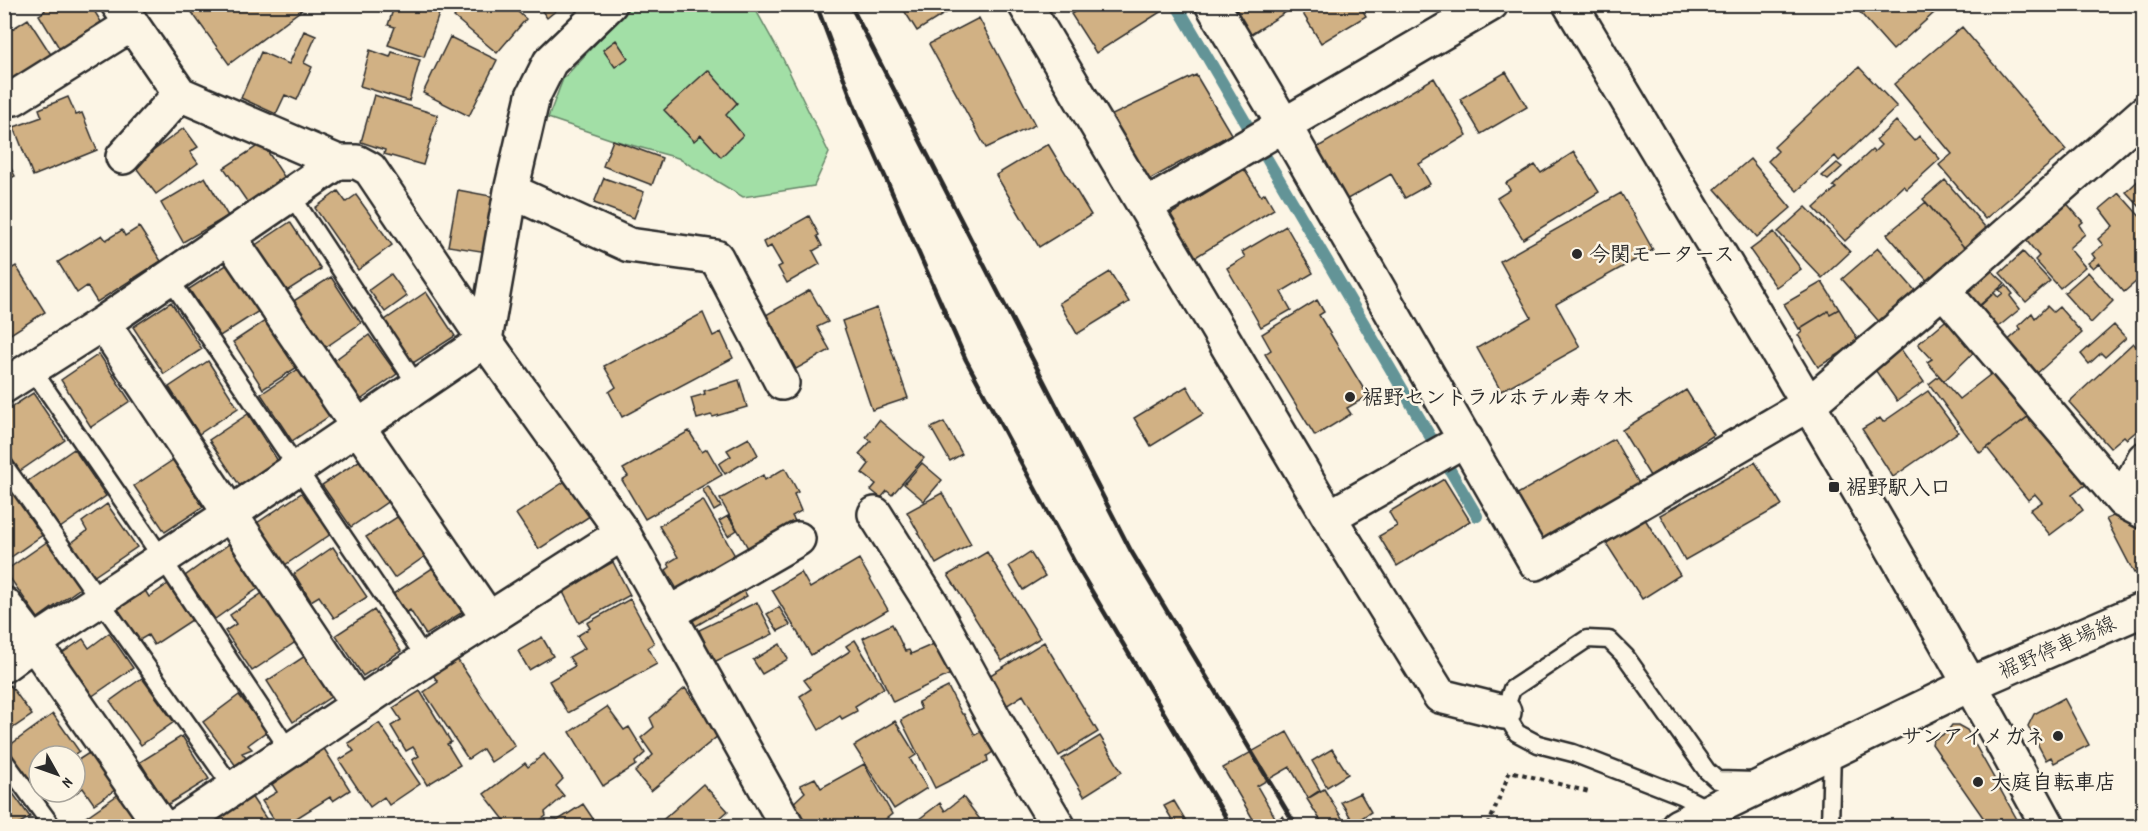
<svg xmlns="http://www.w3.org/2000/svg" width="2148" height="831" font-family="Dekko,'Klee One',sans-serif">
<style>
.green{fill:#a2dfa6;stroke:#668568;stroke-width:1.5}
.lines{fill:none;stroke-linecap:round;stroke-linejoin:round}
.stream{stroke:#639497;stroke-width:12}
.building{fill:#d1b184;stroke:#2b2b2b;stroke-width:1.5}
.lane-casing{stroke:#2b2b2b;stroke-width:21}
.street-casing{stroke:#2b2b2b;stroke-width:38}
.secondary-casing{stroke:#2b2b2b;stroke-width:38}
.path{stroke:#2b2b2b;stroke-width:4;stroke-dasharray:4.5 4.5;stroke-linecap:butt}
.lane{stroke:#fcf5e5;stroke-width:16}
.street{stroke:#fcf5e5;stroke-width:33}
.secondary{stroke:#fcf5e5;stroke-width:33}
.rail{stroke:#2b2b2b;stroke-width:4.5}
.poi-dot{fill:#2b2b2b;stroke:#fcf5e5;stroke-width:2}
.labels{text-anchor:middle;stroke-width:5;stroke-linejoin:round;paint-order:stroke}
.poi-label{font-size:21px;font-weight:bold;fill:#2b2b2b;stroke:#fcf5e5;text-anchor:start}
.street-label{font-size:21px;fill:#2b2b2b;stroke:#fcf5e5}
</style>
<rect width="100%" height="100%" fill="#fcf5e5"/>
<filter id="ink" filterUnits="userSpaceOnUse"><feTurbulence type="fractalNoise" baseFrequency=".0167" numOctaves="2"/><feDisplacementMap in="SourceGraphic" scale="12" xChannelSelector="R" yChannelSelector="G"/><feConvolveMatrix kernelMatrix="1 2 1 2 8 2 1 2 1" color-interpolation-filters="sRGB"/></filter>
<g filter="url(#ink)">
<path class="green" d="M631,5H753L783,59L829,153L814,186L743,197L678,158L613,140L548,118L563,79Z"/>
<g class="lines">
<path class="stream" d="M1176,4L1477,516"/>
</g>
<path class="building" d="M41,4H90L103,25L61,51L39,15L45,11Z
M192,4H302L304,8L229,64L188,7Z
M395,4L401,6L420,4L440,11L424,57L388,45L395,27L388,25Z
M464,4H509L526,19L497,53L454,17Z
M537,4H564L547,18Z
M900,4H960L917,31Z
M1087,4H1158L1162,11L1096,53L1071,14Z
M1230,4H1292L1294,7L1250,35Z
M1297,4H1359L1366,16L1321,43Z
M1860,4H1944L1893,50L1856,8Z
M979,18L1035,125L986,148L929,44Z
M28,19L52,56L7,85L4,81V34Z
M1962,27L2066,150L1985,219L1939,165L1952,154L1894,84Z
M304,31L316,36L304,63L312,67L297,100L285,95L276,114L241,98L261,52L289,64Z
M450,37L497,60L469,116L423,93Z
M616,40L628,58L615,67L603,50Z
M370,50L390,57L392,52L420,60L409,101L360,86Z
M1859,67L1897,107L1839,161L1835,156L1797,191L1768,161L1778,151L1774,147Z
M708,70L737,103L726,115L743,135L721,157L701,135L694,141L664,110Z
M1506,72L1527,107L1481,134L1460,99Z
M1196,75L1231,134L1149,180L1106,118Z
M1434,78L1467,135L1419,164L1430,184L1405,198L1391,174L1344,201L1313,150Z
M374,95L438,115L423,165L384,154L385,150L361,142Z
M68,97L76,115L82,113L97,150L33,176L14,127L42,117L39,109Z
M1896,121L1914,141L1919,136L1940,159L1907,189L1903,186L1845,241L1814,208L1836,188L1833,186L1872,150L1874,152L1881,145L1876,140Z
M184,128L198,147L190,152L198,163L156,194L134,165Z
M613,140L662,158L652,185L603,166Z
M262,143L285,178L248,203L224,168Z
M1048,144L1091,215L1039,247L996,175Z
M1574,152L1599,192L1523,239L1497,198L1510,190L1506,183L1535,165L1541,173Z
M4,155L15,176L4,182Z
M1750,159L1791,208L1757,237L1715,189Z
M1837,163L1842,167L1828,180L1822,176Z
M1244,169L1261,196L1265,193L1274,209L1194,258L1168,216Z
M2144,175V211L2126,192Z
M205,177L228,216L183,242L161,203Z
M604,178L644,192L634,218L594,203Z
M1945,180L1991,234L1968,252L1923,199Z
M458,190L496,197L487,252L448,246Z
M338,191L346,202L356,195L392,245L358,270L315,208Z
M1621,193L1653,250L1556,304L1580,347L1501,391L1477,348L1531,317L1500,261Z
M2119,193L2144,221V275L2124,292L2099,263L2093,268L2088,263L2095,258L2092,254L2103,245L2098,239L2113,226L2100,209Z
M2063,199L2083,222L2079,225L2085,234L2069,248L2085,267L2060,288L2035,260L2039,256L2026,240L2045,224L2041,218Z
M1926,202L1968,252L1930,284L1887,234Z
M1806,207L1850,252L1822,278L1778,232Z
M809,216L819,235L817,236L822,246L813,251L820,264L787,283L778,267L782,265L771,246L766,249L763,242Z
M290,222L321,269L282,294L251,248Z
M1286,226L1313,273L1281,292L1291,310L1261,327L1227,268L1245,257L1242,252Z
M139,227L161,261L97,302L87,286L77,293L58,262L102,235L106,240L122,230L125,236Z
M1774,232L1801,269L1776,287L1750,250Z
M1878,248L1919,295L1882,325L1842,279Z
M2023,252L2050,281L2026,302L2000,273Z
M228,264L259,311L220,336L189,289Z
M16,266L45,312L6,337L4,273Z
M1989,268L2005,283L1973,311L1958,293Z
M1110,272L1129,302L1077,334L1059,303Z
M2088,272L2113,301L2091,323L2064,293Z
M391,274L407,296L385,312L369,290Z
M331,277L361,323L323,349L292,302Z
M1822,282L1839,309L1830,314L1828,311L1799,329L1784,304Z
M2006,285L2013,294L2010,296L2020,309L1992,332L1974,312L1994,293L1998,297L2003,293L1999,290Z
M810,290L828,322L817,327L830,350L796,369L766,315Z
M426,292L455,336L410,365L382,322Z
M1317,300L1324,312L1319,315L1368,396L1347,408L1351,414L1315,436L1265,354L1271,350L1262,334Z
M171,302L202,349L164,374L133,327Z
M2047,306L2053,312L2059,307L2082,333L2034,376L2005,343L2021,329L2018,326L2032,313L2035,318Z
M877,308L908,398L872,410L842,321Z
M1839,309L1859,342L1818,367L1798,335L1802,332L1800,328L1828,311L1830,314Z
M703,313L713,336L721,332L733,358L622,417L609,392L616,387L604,366Z
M1951,316L1983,354L1978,359L1973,353L1944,381L1927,362L1932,359L1918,344Z
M271,317L302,364L263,389L233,342Z
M2114,325L2126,338L2105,357L2101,353L2089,364L2081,354Z
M369,335L397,374L359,401L332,362Z
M2133,343L2144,354V425L2127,439L2124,436L2110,448L2069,402Z
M1900,348L1924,382L1897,401L1873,367Z
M99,354L130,401L91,427L61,380Z
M208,361L238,408L199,434L169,387Z
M300,368L331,415L292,441L261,394Z
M1995,371L2029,416L1980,453L1929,384L1939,376L1959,399Z
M739,380L747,407L713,417L711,415L697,419L691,398L705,394L704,391Z
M1187,386L1203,414L1151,446L1134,418Z
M1686,390L1714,435L1650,476L1622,430Z
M1928,391L1958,432L1893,477L1862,429L1880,418L1883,422Z
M33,393L65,440L20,471L4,448V412Z
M2034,412L2088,483L2072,495L2083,510L2050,535L2030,510L2042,502L2035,494L2028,500L1987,448Z
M248,414L278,461L240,486L209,440Z
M879,420L924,458L892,495L887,491L881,498L871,490L876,484L862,473L869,464L859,454L871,441L866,437Z
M944,422L962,454L950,461L931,428Z
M689,431L702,452L707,449L722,475L645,519L622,480L628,476L623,469Z
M749,438L758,455L725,474L719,464L731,456L727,450Z
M1614,439L1641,487L1540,546L1512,497Z
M74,449L106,496L60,528L28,481Z
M368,455L396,496L351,527L322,485Z
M173,460L203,507L165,532L134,486Z
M1755,462L1782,505L1685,560L1660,515Z
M922,463L942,480L924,501L904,484Z
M785,468L798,492L794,494L801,511L792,516L800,529L752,555L720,499L763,475L765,480Z
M1444,479L1470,521L1397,566L1379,536L1397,526L1389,512Z
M567,480L590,516L539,549L516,514Z
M708,486L721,507L714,511L703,490Z
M12,487L44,534L4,562V492Z
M303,492L331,534L285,565L257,523Z
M942,493L971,544L936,564L907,512Z
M703,500L738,561L681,596L666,570L670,567L668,563L678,557L659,526Z
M107,504L137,547L93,577L70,544L87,531L82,522Z
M405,512L431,552L394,578L366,537Z
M2120,513L2144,523V568L2134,573L2106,519Z
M728,516L737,530L728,536L719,521Z
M1645,519L1680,575L1642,599L1606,543Z
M51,539L83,586L38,618L5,571Z
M229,544L260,587L215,619L185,576Z
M333,547L367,597L334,618L319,596L311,601L294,574Z
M987,552L1040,638L1002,661L948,575Z
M1030,552L1045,576L1023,590L1009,566Z
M859,559L888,610L811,655L772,590L801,572L810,588Z
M613,562L630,595L579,623L562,590Z
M437,565L466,610L426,635L410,610L405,613L393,594Z
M739,582L747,596L694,627L685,613Z
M168,584L192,620L154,645L148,635L138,641L116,606L143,587L149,597Z
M264,592L297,641L252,671L225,631L236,624L230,615Z
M630,599L654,643L648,647L657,664L568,713L549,681L575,666L569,657L585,648L577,636L590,628L587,623Z
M757,602L773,634L714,662L699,630Z
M779,607L790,625L778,631L767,614Z
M374,610L401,651L363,676L336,635Z
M892,624L905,651L909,650L911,654L936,643L951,674L893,702L863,638Z
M109,633L133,668L91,697L61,654L83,639L89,648Z
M542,637L553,656L529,670L518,651Z
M855,640L884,688L855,706L857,711L842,719L840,716L819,730L800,696L811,689L804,680L850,651L846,646Z
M1044,642L1098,732L1059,756L1023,695L1006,706L987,677Z
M780,644L788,659L762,674L753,660Z
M305,656L332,696L293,722L267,681Z
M455,656L515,746L491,762L483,749L468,759L424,692L438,682L431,672Z
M142,678L174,722L141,745L110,701Z
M10,685L32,715L4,734V688Z
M948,687L962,714H964L975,735L982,731L993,752L987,756L988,761L935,788L901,720L921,709L918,702Z
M685,688L719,735L651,791L635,772L653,755L641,738L654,727L650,718Z
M420,691L451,742L447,744L460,765L427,785L412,760L419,756L413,747L406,751L391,726L401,720L393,708Z
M239,695L267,731L248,745L252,749L242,753L246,758L236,766L203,722Z
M2064,698L2089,745L2054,763L2051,757L2046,760L2028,726L2034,714Z
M607,707L624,730L629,727L645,753L635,762L636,765L603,786L570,732Z
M53,714L79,751L72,756H39V779L31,785L6,748Z
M895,721L916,755L910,759L927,788L894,809L854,746Z
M379,723L420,784L389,805L384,797L370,807L339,760L354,751L348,743Z
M1952,725H1958L1967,730L2018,821L2005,826H1989L1932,744L1933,740L1946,733Z
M1287,732L1320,790L1308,798L1290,767L1257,786L1276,819L1264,826H1257L1223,768Z
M182,736L209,779L167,805L140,762Z
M1100,736L1122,772L1084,796L1062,759Z
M323,747L350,790L333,801L330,797L284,826H278L262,801L277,792L270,781Z
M1332,749L1348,774L1327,787L1312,761Z
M92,751L118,788L94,804L83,788L70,797L67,792H75V762Z
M544,754L563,779L556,786L564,796L545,812L546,816L532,826L529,823L525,826H509L484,794L525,763L528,767Z
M864,764L892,814L877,826H801L789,807L805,792L800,785L815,778L821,788Z
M4,781L30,817L15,826H4Z
M703,784L728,811L711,826H656Z
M1324,789L1347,826H1324L1307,799Z
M249,793L271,826H199Z
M1360,793L1371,812L1354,823L1341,802Z
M119,794L142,826H73Z
M963,797L985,826H910L940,803L945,811Z
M1174,801L1189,826H1176L1164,806Z
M583,804L598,826H549Z
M1283,816L1289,826H1265Z"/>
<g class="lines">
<g class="lane-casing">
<path id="lane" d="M291,195L418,387
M169,278L426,659
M32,369L162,558L289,750
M4,465L233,788
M4,760L52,826
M1710,810L1681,795L1573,753L1538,744L1517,733L1504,712L1512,689L1587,639L1609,640L1626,657L1707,771L1717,780L1757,781
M1830,826L1832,751"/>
</g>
<g class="street-casing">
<path id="street" d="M118,4L180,94L338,162H357L370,169L485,340L623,533L787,826
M1025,4L1329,517L1440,696L1504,712
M1212,4L1284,125L1491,4
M14,98L132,24
M123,157L180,94
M511,191L629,245L716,257L782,383
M1146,206L1284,125L1536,563L1809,404L1943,290L2144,113
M229,237L488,618
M1943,290L2123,501L2144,512
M103,323L357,704
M4,386L103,323L338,162
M2123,501L2144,459
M875,514L931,603L997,724L1058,826
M1329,517L1466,439
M4,604L34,643L161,826
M668,614L798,539
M4,665L34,643L230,514L485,340L511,191L533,96L550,62L610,4
M177,826L426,659L623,533"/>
</g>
<g class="secondary-casing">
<path id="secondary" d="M1570,4C1733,277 1897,547 2048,826
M1678,826L1971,684L2144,609"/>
</g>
<path class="path" d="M1488,826L1510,771L1589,792"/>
<use href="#lane" class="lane"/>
<use href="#street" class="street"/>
<use href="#secondary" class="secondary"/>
<path class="rail" d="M816,4L857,113L966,360L1075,563L1231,826
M850,4L1131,551L1296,826"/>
</g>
</g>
<g class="poi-dot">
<circle cx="1577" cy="254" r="6"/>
<circle cx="1350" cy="397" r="6"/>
<rect x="1828" y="481" width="12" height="12" rx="3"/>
<circle cx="2058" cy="736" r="6"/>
<circle cx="1978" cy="782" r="6"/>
</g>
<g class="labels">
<g class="poi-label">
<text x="1589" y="261">今関モータース</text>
<text x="1362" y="404">裾野セントラルホテル寿々木</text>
<text x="1846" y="494">裾野駅入口</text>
<text x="2046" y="743" text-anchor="end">サンアイメガネ</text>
<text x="1990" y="789">大庭自転車店</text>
</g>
<g class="street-label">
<text transform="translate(2057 647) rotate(-24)" y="7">裾野停車場線</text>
</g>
</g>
<rect width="2148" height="831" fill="none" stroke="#fcf5e5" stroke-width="24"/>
<rect x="12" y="12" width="2124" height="807" fill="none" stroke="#2b2b2b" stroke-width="2" filter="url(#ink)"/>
<g transform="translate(57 774) rotate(130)"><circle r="28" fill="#fcf5e5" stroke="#a8a49b" stroke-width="1.5"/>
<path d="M0-4.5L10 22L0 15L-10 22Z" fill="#2b2b2b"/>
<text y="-9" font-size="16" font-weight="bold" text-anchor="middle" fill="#2b2b2b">N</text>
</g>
</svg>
